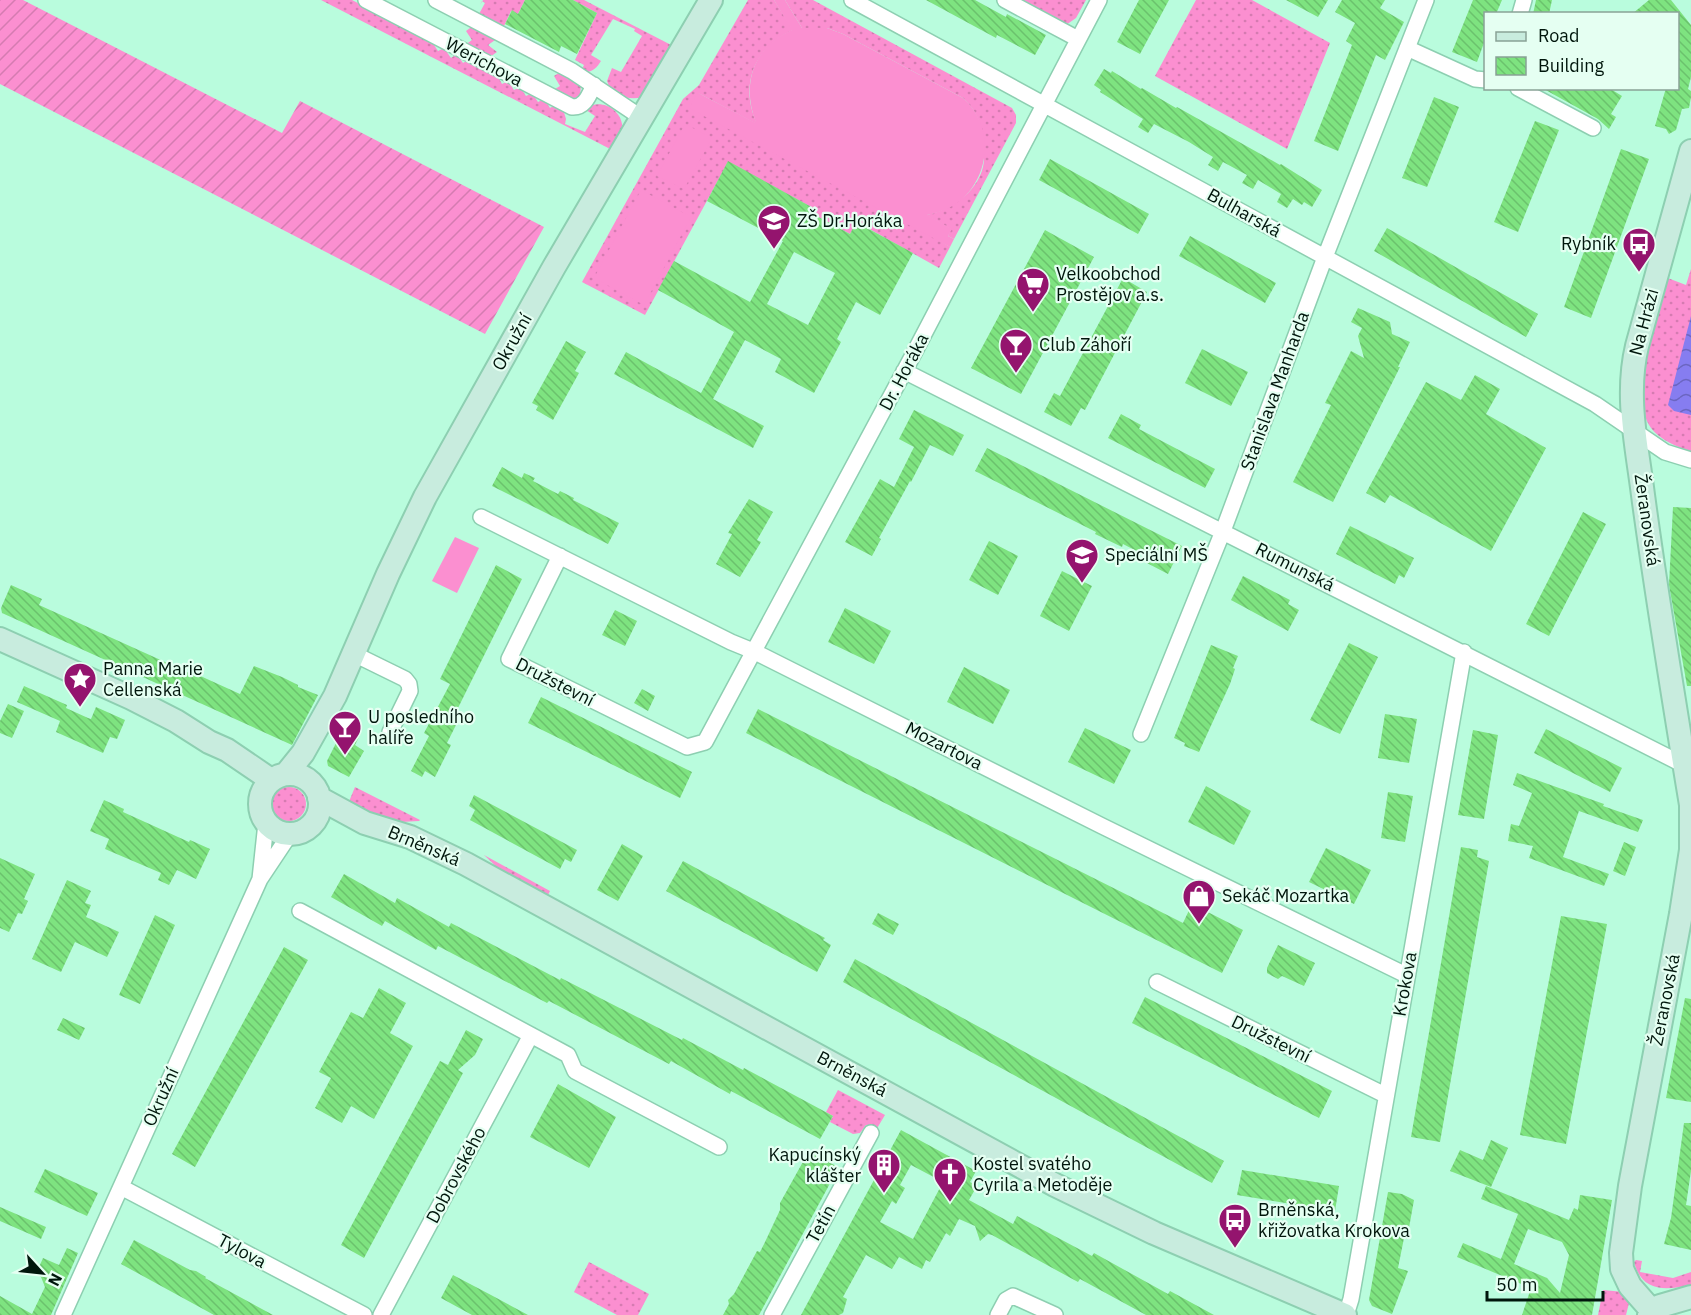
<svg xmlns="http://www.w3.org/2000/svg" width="1691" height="1315" font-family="'IBM Plex Sans',sans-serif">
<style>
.grass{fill:url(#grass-dots)}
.garden{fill:url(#garden-furrows)}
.pitch{fill:#fb8fd0}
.water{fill:url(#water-waves)}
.building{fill:url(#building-back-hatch);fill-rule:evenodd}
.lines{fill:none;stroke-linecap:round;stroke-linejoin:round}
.street-casing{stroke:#8dcfb1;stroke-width:18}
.secondary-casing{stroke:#8dcfb1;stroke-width:26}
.street{stroke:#fff;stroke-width:15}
.secondary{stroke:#c8ecde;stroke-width:22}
.labels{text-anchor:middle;stroke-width:4.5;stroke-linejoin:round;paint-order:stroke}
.street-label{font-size:18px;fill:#00160c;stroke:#e5fff2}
.poi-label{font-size:18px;fill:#00160c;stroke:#e5fff2;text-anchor:start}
</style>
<defs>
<pattern id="grass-dots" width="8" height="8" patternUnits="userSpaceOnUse" patternTransform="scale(1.5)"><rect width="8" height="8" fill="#fb8fd0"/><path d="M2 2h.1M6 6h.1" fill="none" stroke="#d57bb1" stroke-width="1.8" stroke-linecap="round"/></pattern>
<pattern id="garden-furrows" width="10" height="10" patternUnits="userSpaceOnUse" patternTransform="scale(1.5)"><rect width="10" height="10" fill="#fb8fd0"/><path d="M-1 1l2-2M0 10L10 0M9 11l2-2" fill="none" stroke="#d57bb1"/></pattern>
<pattern id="water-waves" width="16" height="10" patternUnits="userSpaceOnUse" patternTransform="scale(1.5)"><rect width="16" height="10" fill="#867df0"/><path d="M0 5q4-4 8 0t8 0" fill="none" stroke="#6b65c1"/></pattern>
<pattern id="building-back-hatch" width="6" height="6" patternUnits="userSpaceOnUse" patternTransform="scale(1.5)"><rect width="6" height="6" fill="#7ee380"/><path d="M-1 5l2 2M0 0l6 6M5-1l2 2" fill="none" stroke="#6bc26d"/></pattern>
</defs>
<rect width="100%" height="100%" fill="#b9fcdd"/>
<path class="grass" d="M321,0H352L432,42L438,51L444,48L451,58L457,54L463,63L468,60L497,75L502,84L508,81L514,90L520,87L526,96L532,93L538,102L544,99L550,108L555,105L563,109L566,119L565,124L585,132L595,116L586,110C597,97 620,108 622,124C624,133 618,143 614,151Z
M483,0H525L518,14L511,11L504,26L479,14L485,3L482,1L480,5Z
M573,0H584L675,47L642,97C629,101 611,95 607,81L612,68L621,72L642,36L634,31L635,29L613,19L591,55L601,61C596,69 591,74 581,71L584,65L575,60L597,13Z
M748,0H774L793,30C754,47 739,85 757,124L698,93L950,247L939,268L857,222L850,234L813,214L815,209L728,162L645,315L582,282L683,99L699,85Z
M785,0H813L1012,108L1016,115V123L954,239L948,236L951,229L926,215C952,210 981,190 984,161C984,155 983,149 983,143C982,124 977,111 963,98L843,34L827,28H802Z
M1015,0H1086L1076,18L1066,25Z
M1196,0H1252L1330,43L1287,149L1155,76Z
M474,25L498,38L488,45L497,52L487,59L462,47L472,40L466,31Z
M562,71L581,85L580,95L572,100L550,92L560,86L554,76Z
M1691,269V451C1677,447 1660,440 1651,428C1627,395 1655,314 1665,277L1686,285Z
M272 804a17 17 0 1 1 34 0a17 17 0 1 1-34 0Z
M355,787L420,820L419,821L401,822L348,804Z
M484,855L550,891L547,897L502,872Z
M838,1090L885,1115L876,1130L866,1125L860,1133L853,1134L830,1122L833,1116L826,1112Z
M1636,1260L1642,1261L1640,1272L1673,1278L1691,1272V1285C1666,1290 1642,1293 1634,1262Z
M589,1262L649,1294L638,1315H617L574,1292Z
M1603,1290L1624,1292L1629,1303L1626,1315H1598Z"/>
<path class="garden" d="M0,0H23L282,133L300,101L544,227L485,334L0,84Z"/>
<path class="pitch" d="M774,0H785L802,28H827L843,34L963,98C995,126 991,178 957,203C948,209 937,213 927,215L952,229L948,236L954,239L950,247L689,108L698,93L756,123C741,84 753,47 792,30Z
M685,124L712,138L684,189L657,176Z
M641,190L691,217L644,305L594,278Z
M455,537L479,548L457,593L432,581Z"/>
<path class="water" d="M1691,316V415L1674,411L1668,405Z"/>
<path class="building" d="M525,0H573L597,13L577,54L561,46L559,52L505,24L512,10L518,14Z
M926,0H975L1006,17L1007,14L1046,35L1035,55L997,35L996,38Z
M1139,0H1169L1140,54L1117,42Z
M1286,0H1328L1318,17Z
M1342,0H1385L1380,8L1404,22L1385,60L1376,55L1338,151L1314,141L1352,45L1346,41L1355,23L1335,12Z
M1473,0H1502L1496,14H1485V40L1477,62L1452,52Z
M1536,0H1552L1549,14H1533Z
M1649,0H1671L1691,25V77L1688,89L1691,91V97L1689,108L1682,109L1676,130L1669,134L1666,129L1655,126L1666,88H1677V14H1632Z
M1104,69L1111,73L1112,71L1141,89L1142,88L1176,108L1177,107L1280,165L1281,164L1322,190L1312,207L1304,202L1302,205L1293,199L1287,208L1277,202L1281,194L1258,180L1253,189L1242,183L1247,175L1223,162L1218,171L1208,165L1213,157L1189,142L1154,124L1148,133L1138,127L1143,119L1100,92L1101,90L1094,85Z
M1542,88H1609L1622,96L1611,114L1616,117L1609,129L1598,119Z
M1434,97L1459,107L1427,187L1402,178Z
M1535,121L1559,130L1518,232L1494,222Z
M1621,149L1649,159L1591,318L1564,307Z
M1050,159L1149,214L1138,234L1039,180Z
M728,161L815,209L813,214L850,234L856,222L913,253L880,315L856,302L837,339L841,342L814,393L775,372L781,359L745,340L713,399L764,426L753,448L614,374L626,352L701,393L734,332L658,290L674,261L750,302L783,241L707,201ZM794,252L835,273L808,325L767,304Z
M1387,228L1538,314L1526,337L1374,251Z
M1045,230L1094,257L1021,394L971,368Z
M1190,236L1276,283L1265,303L1179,256Z
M1123,278L1147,292L1085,410L1081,408L1071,426L1044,412L1054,393L1060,396Z
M1358,308L1390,322L1392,334L1410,342L1398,367H1400L1333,502L1293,482L1331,405L1325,403L1351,351L1364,358L1358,336L1362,328L1351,322Z
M566,341L586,352L575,371L579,373L553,420L536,410L538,406L532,403Z
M1202,349L1248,372L1231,406L1185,383Z
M1475,375L1500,389L1486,414L1546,448L1491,551L1390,495L1385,503L1366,493L1426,382L1461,400Z
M914,410L964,435L953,456L930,445L911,482L910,481L885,527L879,538L881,539L872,556L845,542L880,479L894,487L914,447L899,439Z
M1121,414L1141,425L1139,429L1215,469L1205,488L1108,438Z
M987,448L1182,546L1168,574L1145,562L1148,557L1123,544L1122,547L1095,534L1096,532L975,471Z
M502,467L522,478L524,473L535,478L533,481L558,494L560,491L574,498L573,500L619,523L608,544L492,486Z
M749,499L773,512L757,540L761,542L740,577L716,564L732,534L728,533Z
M1673,507L1691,508V686H1687L1669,585Z
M1583,512L1606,524L1549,636L1526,624Z
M1350,526L1414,558L1404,578L1399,575L1395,584L1336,554Z
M989,541L1018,556L998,595L969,580Z
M496,565L522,579L457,710L462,713L447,743L451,745L435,777L425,771L422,777L411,771L429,736L424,733L450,684L440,679Z
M1062,571L1092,586L1069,631L1040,616Z
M1243,576L1290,600L1288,604L1299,610L1288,631L1231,600Z
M11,585L42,599L39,605L196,676V674L240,694L254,666L282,677L298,685V687L318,695L292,745L2,613L1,608Z
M845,608L891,631L874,664L828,642Z
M615,610L637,621L625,646L602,635Z
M1349,643L1378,657L1340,734L1310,720Z
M1211,645L1238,656L1233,668L1235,669L1230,684L1199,752L1184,746L1185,743L1174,738Z
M964,667L1010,690L993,724L947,702Z
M24,686L67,705L66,708L88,718L91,719L96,707L125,720L117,739L110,737L103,753L56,732L60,721L17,702Z
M642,689L655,696L648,711L634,703Z
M541,697L692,772L680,798L528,723Z
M8,704L24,711L12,738L0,733V721Z
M758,709L1183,923L1192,904L1243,930L1222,973L746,733Z
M1385,714L1417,719L1409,763L1378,758Z
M345,725L361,733L355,745L364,751L349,777L328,766L327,761Z
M1085,728L1131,750L1114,784L1068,762Z
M1546,729L1622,768L1610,792L1534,753Z
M1473,730L1498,735L1484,819L1458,815Z
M1517,773L1604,804L1603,806L1643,820L1638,832L1579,811L1563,857L1609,874L1604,886L1529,858L1533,846L1508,841L1511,824L1519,826L1532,793L1513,785Z
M1206,786L1251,811L1234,845L1188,822Z
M1388,792L1413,796L1405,842L1381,838Z
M474,795L577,850L571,862L565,859L560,869L470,820L475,810L469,806Z
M104,800L124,809L123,812L189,842L190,840L210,849L196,879L177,870L169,885L158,880L161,873L105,849L109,839L90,831Z
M1624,842L1636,847L1625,876L1613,871Z
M622,844L643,856L618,901L597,890Z
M1461,847L1478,850L1477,857L1489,861L1440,1142L1411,1137Z
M1326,848L1371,870L1354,904L1309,882Z
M0,858L35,874L24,899L28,901L22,914L18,913L9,932L0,928Z
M683,861L825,938L823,940L831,945L817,972L666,891Z
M344,874L395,903L397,898L449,927L451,923L560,980L561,978L682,1040L683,1038L743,1070L744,1068L833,1116L820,1139L731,1091L730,1094L671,1061L669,1064L549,1001L547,1003L438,946L436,950L385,921L382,926L331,897Z
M67,880L91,891L85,903L91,905L86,917L119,932L107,957L75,942L61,972L32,959Z
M878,913L899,924L893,935L872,924Z
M155,915L175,925L140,1004L119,995Z
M1561,916L1607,924L1566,1144L1520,1135Z
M1278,945L1315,963L1304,986L1282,976L1278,979L1267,973V968Z
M284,947L308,960L195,1167L172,1154Z
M855,959L1224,1161L1212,1183L843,982Z
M379,988L406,1003L390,1033L413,1046L374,1119L351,1106L342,1123L315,1108L331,1078L319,1072L351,1012L363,1018Z
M1145,997L1332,1091L1319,1118L1132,1023Z
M1685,998L1691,999V1102L1666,1098Z
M63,1018L85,1028L79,1040L57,1030Z
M466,1030L483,1039L475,1055L458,1070L463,1073L364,1258L341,1245L440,1061L448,1065Z
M558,1084L616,1117L589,1168L530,1137Z
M1684,1123H1691V1171L1686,1205L1691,1206V1250L1664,1244L1671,1218Z
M901,1130L976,1171L970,1182L977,1186L969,1200L1013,1224L1017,1216L1092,1256L1094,1253L1168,1294L1170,1291L1214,1315H1146L1080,1279L1078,1282L992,1235L988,1234L980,1241L975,1226L959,1219L950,1236L946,1233L930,1262L926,1260L922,1269L899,1257L892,1269L866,1255L843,1297L847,1299L843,1313L839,1315H801ZM911,1165L943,1182L913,1239L880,1222L892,1201L896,1204L905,1188L900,1185Z
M1491,1140L1508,1148L1491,1187L1450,1171L1460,1150L1483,1160Z
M809,1151L838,1167L827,1189L759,1315H723L729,1304L728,1300L734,1294L757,1251L760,1252L765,1242L780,1210V1203Z
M45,1169L98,1193L87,1216L34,1192Z
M1242,1170L1339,1186L1335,1211L1237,1195Z
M1486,1186L1569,1220L1574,1208L1578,1210L1580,1195L1612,1200L1592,1315H1522L1531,1288L1457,1257L1463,1243L1501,1259L1518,1214L1481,1199ZM1528,1229L1562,1242L1569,1255L1560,1293L1547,1278L1514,1264Z
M1388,1192L1402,1194L1414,1200L1407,1239L1404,1238L1398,1268L1408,1271L1392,1314L1372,1306L1369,1300Z
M0,1207L46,1227L41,1239L0,1221Z
M134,1240L190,1270L196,1271L206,1277L205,1278L273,1315H214L121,1264Z
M67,1248L78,1253L51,1315H0V1296L32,1314L45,1287L41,1277L36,1274L43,1258L59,1265Z
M453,1275L491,1295L528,1315H472L441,1298Z"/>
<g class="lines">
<g class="street-casing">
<path id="street" d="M366,0L572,107C585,108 589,95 594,85
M436,0L572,71L642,118
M852,0L1595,404L1665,452L1691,460
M1005,0L1078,39
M1520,14L1524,0
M1407,48L1475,79L1486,80
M1518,88L1593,128
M904,371L1684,765
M481,517L731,642L753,651L1102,826L1406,975
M560,556L509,659L687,747L705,742L913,355L1099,0
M352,653L405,679L409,684L410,691L390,732
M1141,734L1223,531L1325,257L1426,0
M260,879L266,823
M300,911L568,1055L575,1071L719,1147
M1157,982L1385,1095
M121,1187L364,1315
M63,1315L260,879L290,834
M381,1315L531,1035
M772,1315L871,1133
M998,1315L1006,1300L1013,1296L1055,1315
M1346,1315L1351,1299L1464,652"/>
</g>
<g class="secondary-casing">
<path id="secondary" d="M0,639L131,698L176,721L209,742L227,750L271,780
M260 804a30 30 0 1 1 60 0a30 30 0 1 1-60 0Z
M286,774L303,753L335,696L388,574L425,497L554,267L711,0
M319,798L365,823L410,837L466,864L1055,1185L1154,1233L1345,1315
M1652,1311L1630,1286L1622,1269L1621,1253L1630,1186L1681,914L1691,850V805C1674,702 1657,599 1643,495C1637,446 1625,396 1637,346L1691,151
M1649,1315L1660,1306L1691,1297"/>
</g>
<use href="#street" class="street"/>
<use href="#secondary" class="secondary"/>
</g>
<defs>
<g id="school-pin" transform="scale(1.725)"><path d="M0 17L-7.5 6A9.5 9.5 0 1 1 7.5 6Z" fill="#94146e" stroke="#e5fff2"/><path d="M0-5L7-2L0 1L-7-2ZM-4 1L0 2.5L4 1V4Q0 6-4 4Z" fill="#fff"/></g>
<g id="bus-pin" transform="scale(1.725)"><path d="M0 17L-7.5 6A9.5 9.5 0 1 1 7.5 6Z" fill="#94146e" stroke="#e5fff2"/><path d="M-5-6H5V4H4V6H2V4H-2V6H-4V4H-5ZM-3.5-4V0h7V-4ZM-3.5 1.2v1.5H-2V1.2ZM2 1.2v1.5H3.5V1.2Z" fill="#fff"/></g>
<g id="supermarket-pin" transform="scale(1.725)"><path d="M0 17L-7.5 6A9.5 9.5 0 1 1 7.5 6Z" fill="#94146e" stroke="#e5fff2"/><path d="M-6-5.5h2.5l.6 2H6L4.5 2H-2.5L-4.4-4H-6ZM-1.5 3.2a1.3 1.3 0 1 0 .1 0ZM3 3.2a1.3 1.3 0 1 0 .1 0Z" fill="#fff"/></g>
<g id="bar-pin" transform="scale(1.725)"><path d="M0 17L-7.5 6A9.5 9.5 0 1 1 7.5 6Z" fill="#94146e" stroke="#e5fff2"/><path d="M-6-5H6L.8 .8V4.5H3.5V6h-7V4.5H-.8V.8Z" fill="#fff"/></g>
<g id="sight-pin" transform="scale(1.725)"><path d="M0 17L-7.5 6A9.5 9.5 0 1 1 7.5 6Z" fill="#94146e" stroke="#e5fff2"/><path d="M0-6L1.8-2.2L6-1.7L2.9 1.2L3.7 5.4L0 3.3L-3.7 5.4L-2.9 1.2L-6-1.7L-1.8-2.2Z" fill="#fff"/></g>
<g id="shop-pin" transform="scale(1.725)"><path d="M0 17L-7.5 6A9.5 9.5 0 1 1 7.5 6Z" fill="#94146e" stroke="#e5fff2"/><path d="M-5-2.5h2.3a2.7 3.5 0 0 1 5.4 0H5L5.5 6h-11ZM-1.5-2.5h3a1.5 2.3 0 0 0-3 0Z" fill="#fff"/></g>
<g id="building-pin" transform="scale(1.725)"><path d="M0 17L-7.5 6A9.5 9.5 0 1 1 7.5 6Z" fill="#94146e" stroke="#e5fff2"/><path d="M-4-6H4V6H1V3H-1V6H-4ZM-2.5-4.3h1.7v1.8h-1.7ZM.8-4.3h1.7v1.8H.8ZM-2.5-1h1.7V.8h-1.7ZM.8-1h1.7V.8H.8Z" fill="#fff"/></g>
<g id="church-pin" transform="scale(1.725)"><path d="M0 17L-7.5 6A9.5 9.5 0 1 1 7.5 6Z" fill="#94146e" stroke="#e5fff2"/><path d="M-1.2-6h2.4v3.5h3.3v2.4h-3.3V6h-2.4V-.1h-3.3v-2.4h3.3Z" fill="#fff"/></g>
</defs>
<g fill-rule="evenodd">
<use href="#school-pin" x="774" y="221"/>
<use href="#bus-pin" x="1639" y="244"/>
<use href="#supermarket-pin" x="1033" y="284"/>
<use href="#bar-pin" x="1016" y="345"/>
<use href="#school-pin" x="1082" y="555"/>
<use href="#sight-pin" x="80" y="679"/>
<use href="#bar-pin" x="345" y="727"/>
<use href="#shop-pin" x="1199" y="896"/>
<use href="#building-pin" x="884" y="1165"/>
<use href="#church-pin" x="950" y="1174"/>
<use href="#bus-pin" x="1235" y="1220"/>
</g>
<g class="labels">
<g class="street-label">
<text transform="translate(484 62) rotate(28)" y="6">Werichova</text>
<text transform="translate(1244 213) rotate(29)" y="6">Bulharská</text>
<text transform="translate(1644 322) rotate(-75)" y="6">Na Hrázi</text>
<text transform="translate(512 342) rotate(-61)" y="6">Okružní</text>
<text transform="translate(904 372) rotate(-62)" y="6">Dr. Horáka</text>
<text transform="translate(1275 391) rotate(-70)" y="6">Stanislava Manharda</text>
<text transform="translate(1647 520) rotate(82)" y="6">Žeranovská</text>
<text transform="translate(1295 567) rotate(27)" y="6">Rumunská</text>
<text transform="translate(555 682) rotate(27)" y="6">Družstevní</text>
<text transform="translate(944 746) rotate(27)" y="6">Mozartova</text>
<text transform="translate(424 846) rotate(23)" y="6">Brněnská</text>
<text transform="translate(1405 984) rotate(-80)" y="6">Krokova</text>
<text transform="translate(1665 1000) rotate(-79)" y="6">Žeranovská</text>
<text transform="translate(1271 1039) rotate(26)" y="6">Družstevní</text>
<text transform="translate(852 1074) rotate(28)" y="6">Brněnská</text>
<text transform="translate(161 1097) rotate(-66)" y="6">Okružní</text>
<text transform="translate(456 1175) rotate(-62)" y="6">Dobrovského</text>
<text transform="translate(821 1224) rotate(-61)" y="6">Tetín</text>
<text transform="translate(242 1251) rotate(28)" y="6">Tylova</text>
</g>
<g class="poi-label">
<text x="797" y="227">ZŠ Dr.Horáka</text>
<text x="1616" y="250" text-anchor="end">Rybník</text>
<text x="1056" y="280">Velkoobchod<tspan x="1056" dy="21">Prostějov a.s.</tspan></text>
<text x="1039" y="351">Club Záhoří</text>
<text x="1105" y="561">Speciální MŠ</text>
<text x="103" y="675">Panna Marie<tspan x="103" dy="21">Cellenská</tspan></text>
<text x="368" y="723">U posledního<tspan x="368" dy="21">halíře</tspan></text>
<text x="1222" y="902">Sekáč Mozartka</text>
<text x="861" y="1161" text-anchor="end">Kapucínský<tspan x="861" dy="21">klášter</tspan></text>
<text x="973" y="1170">Kostel svatého<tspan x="973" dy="21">Cyrila a Metoděje</tspan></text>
<text x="1258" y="1216">Brněnská,<tspan x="1258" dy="21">křižovatka Krokova</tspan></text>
</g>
</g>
<rect x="1484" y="12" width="195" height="78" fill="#e5fff2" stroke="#89a296" stroke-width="1.5"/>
<rect x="1496" y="32" width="30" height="9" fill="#c8ecde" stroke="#89a296" stroke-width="1.5"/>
<text x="1538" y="42" font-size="18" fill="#00160c">Road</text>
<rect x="1496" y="57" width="30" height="18" fill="url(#building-back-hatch)" stroke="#89a296" stroke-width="1.5"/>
<text x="1538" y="72" font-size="18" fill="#00160c">Building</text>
<g transform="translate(42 1273) rotate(117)" stroke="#e5fff2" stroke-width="4.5" paint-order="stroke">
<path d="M0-4.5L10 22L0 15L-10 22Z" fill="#00160c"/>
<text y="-9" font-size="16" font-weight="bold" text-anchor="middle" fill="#00160c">N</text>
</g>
<path d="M1487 1291v9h116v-9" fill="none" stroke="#00160c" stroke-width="3"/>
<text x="1496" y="1291" font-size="18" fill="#00160c" stroke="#e5fff2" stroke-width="4.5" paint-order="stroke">50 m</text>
</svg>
